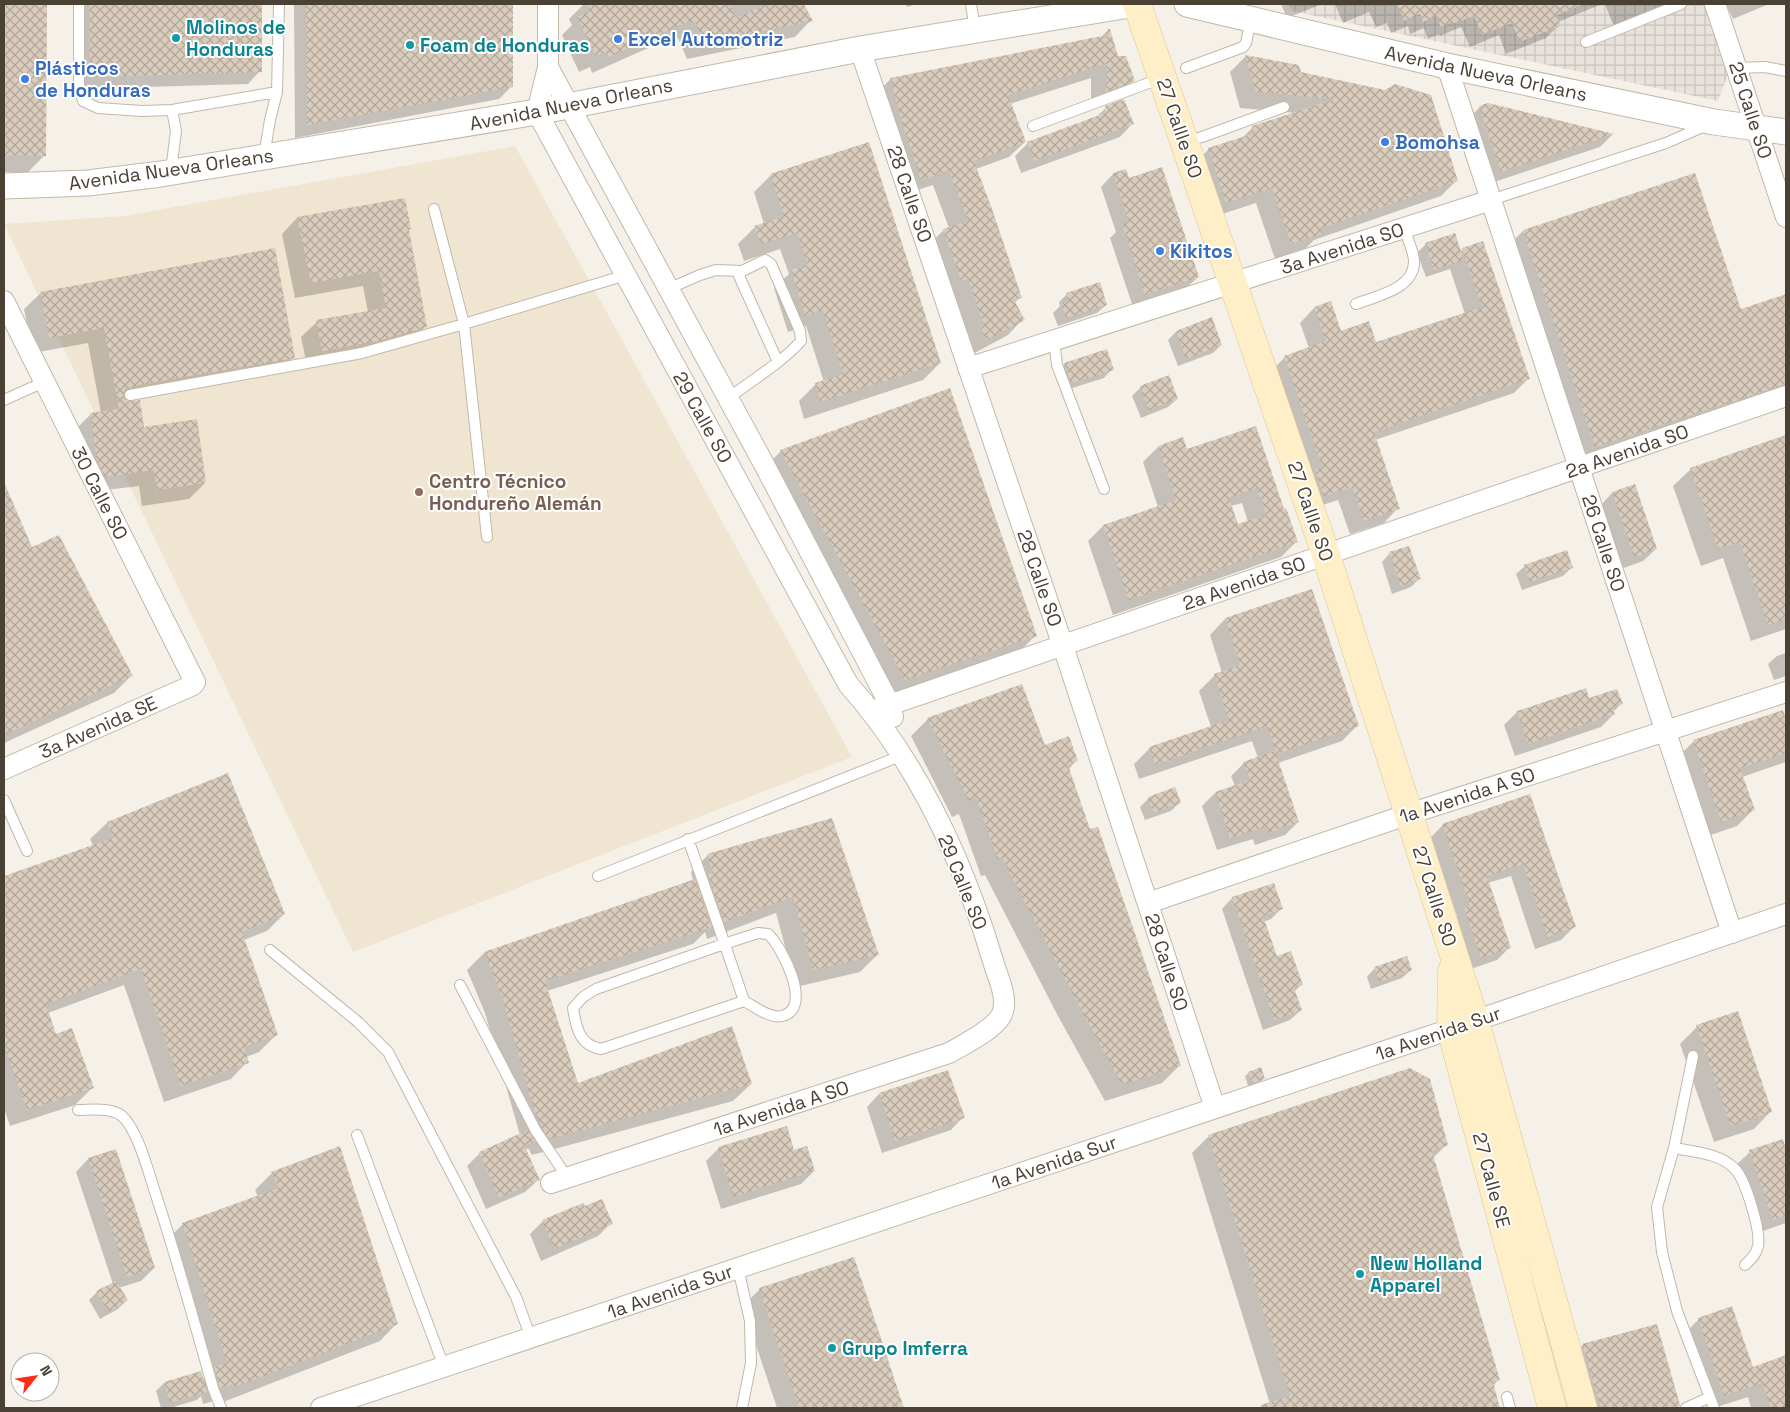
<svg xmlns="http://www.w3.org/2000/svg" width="1790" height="1412" font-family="'Space Grotesk',sans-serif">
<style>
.industrial{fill:url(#industrial-grid)}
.education{fill:#f0e5d0}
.shadow{fill:#0003;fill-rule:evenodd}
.building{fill:url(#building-cross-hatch);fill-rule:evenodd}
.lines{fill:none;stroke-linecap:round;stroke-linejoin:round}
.service-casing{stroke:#c2b8a9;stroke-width:12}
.minor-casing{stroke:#c2b8a9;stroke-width:22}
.tertiary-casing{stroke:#c2b8a9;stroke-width:27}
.secondary-casing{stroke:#dec694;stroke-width:29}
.service{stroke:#fff;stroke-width:10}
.minor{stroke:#fff;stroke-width:20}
.tertiary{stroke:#fff;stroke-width:25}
.secondary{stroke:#ffefc8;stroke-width:28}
.culture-dot{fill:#0f9aa8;stroke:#fff;stroke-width:2}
.shop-dot{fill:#3f7fe0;stroke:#fff;stroke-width:2}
.education-dot{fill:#8d6e63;stroke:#fff;stroke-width:2}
.labels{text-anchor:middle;stroke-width:4;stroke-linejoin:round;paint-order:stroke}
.culture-label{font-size:19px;font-weight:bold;fill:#0d838f;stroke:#fff;text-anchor:start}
.shop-label{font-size:19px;font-weight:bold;fill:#366cbe;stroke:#fff;text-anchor:start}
.street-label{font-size:19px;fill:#4a4135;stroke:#fff}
.education-label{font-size:19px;font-weight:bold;fill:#785e54;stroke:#fff;text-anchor:start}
</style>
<defs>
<pattern id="industrial-grid" width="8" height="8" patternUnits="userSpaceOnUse" patternTransform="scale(1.25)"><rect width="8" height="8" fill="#e8e2dc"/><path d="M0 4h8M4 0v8" fill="none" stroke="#c8c3bd"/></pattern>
<pattern id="building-cross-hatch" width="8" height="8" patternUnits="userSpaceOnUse" patternTransform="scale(1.25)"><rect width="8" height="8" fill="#d9ccbc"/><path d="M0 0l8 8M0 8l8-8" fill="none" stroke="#b2a79a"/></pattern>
</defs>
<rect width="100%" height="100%" fill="#f6f1e8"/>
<path class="industrial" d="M1288,4H1706L1729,72L1718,101L1292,11Z"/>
<path class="education" d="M515,146L852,757L353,952L4,224L124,216Z"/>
<path class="shadow" d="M4,4H46L45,155L28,172H4Z
M78,4H261L260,71L248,84L78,89Z
M294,4H511L512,86L499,99L295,138Z
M584,4H803L811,20L795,37L687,59L678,38L674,39L673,37L592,73L590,67L579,72L562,35L572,25L569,19Z
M906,4H916L907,7Z
M1281,4H1322L1287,18Z
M1335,4H1602L1558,22L1559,25L1546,38L1506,54L1499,35L1470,47L1461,27L1440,36L1439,34L1428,39L1424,28L1410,34L1408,26L1391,33L1387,23L1376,27L1369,12L1343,23Z
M1605,4H1670L1614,27Z
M1726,4H1769L1733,19Z
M1108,30L1118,58L1134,80L1118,96L1091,106V78L1010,104L1025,142L1009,157L976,169L1021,297L1014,303L1023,319L1008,335L971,355L928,245L944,230L949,228L933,185L905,194L875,94L891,79L1101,37Z
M1246,56L1300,73L1457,180L1441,196L1314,240L1306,248L1275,259L1256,203L1210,218L1193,165L1209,149L1242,138L1253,127L1297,113L1240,108L1230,72Z
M1488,104L1612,135L1600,147L1488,184L1467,120L1480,107Z
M1106,108L1132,124L1120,137L1021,173L1015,156L1028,143L1095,118Z
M1125,171L1128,180L1198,277L1185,289L1133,307L1110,238L1116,232L1101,187L1113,174Z
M1694,174L1740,311L1786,295V395L1578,463L1506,248L1523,231Z
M771,175L940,363L923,380L804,419L799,401L816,384L824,382L806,326L788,332L774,288L789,274L780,249L744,261L738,244L755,227L764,224L754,192Z
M297,218L408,231L425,327L409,343L307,366L301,337L317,322L368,312L363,286L295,298L282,234Z
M1426,244L1460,252L1463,249L1528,379L1514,393L1375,440L1398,508L1384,523L1350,534L1338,500L1310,509L1271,371L1285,357L1309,348L1300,323L1314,308L1330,303L1340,332L1375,344L1465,314L1450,269L1426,277L1417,253Z
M41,293L293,357L277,373L125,400L143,428L205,483L189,499L142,506L139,486L89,492L75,430L91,414L101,413L88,343L33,353L24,309Z
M1067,294L1106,305L1097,313L1058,326L1053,313L1060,306L1059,302Z
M1176,332L1221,345L1213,353L1178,366L1168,340Z
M1106,351L1112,369L1104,378L1063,391L1056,373L1064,365Z
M1141,387L1177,399L1168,407L1141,418L1132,396Z
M1255,428L1283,510L1296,542L1281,557L1113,615L1088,541L1103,526L1158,507L1143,462L1158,447L1186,451ZM1242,503L1248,522L1237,526L1231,506Z
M1786,436V629L1751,641L1723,558L1701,566L1673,486L1691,469Z
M781,451L1035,636L1018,653L888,697L764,468Z
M4,485L32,548L131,676L114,693L4,743Z
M1612,493L1656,549L1643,561L1621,569L1600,506Z
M1390,553L1419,579L1411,587L1392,594L1382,562Z
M1525,566L1572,567L1563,576L1522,590L1516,574Z
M1311,590L1357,726L1342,741L1278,763L1298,822L1285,835L1255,845L1253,839L1217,850L1202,806L1215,793L1235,786L1231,776L1244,763L1258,758L1252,741L1139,779L1134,764L1150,748L1211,727L1199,691L1215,675L1222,673L1210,635L1225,619Z
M1786,653V676L1774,680L1768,664L1777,656Z
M1585,690L1589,700L1621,704L1613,712L1614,714L1601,727L1515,756L1504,725L1517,712Z
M1782,712L1786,723V762L1742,777L1753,810L1737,826L1705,837L1678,757L1694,741Z
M928,719L1076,761L1068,770L1089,831L1179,1066L1162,1083L1105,1101L1058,1016L985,875L981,876L959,814L952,817L911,736Z
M227,775L284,914L267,931L244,940L276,1035L259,1052L246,1057L247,1062L231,1079L164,1102L124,985L48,1013L55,1035L92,1088L75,1105L10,1126L4,1108V878L93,846L90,839L107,823Z
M1175,789L1180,802L1171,811L1145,820L1140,807L1148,799Z
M1529,796L1574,927L1561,940L1535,949L1511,876L1488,883L1510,947L1497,960L1468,970L1451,922L1457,916L1430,838L1443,825Z
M831,820L877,955L860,972L796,987L776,913L707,939L705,932L693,944L547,991L578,1084H751L733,1101L532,1155L528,1148L525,1151L538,1180L525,1192L486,1209L467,1166L480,1153L520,1135L485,1013L467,970L484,953L693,881L691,872L708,855Z
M1273,884L1281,909L1271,919L1263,922L1276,958L1301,985L1294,992L1301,1010L1290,1020L1263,1030L1222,909L1232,898Z
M1375,968L1411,970L1402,978L1371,989L1367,977Z
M1697,1027L1771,1111L1754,1129L1714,1142L1680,1044Z
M948,1071L963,1117L951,1130L882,1153L867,1107L879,1094Z
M1249,1073L1264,1078L1260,1082L1248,1086L1245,1076Z
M1209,1136L1446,1145L1433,1158L1499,1379L1493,1386L1499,1408H1256L1270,1404L1192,1153Z
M1782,1141L1786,1154V1223L1760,1232L1737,1164L1750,1152Z
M719,1148L794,1151L814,1171L801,1184L721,1209L706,1161Z
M88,1159L154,1268L141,1281L118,1288L127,1300L118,1309L100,1319L89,1300L97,1292L113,1284L76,1172Z
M272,1173L397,1323L380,1341L218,1404L217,1400L203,1404L201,1396L197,1400L170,1408H161L156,1391L164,1383L202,1380L209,1374L166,1241L183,1224L258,1197L255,1190Z
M543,1221L611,1223L598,1236L541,1261L530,1234Z
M853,1259L903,1408H777L743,1306L760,1289Z
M1699,1319L1752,1368L1786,1356V1408H1751L1748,1397L1714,1408L1684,1334Z
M1583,1345L1678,1407L1579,1408L1566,1363Z"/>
<path class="building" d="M4,4H47L46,156L4,155Z
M90,4H262V72L90,77Z
M306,4H513V87L307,125Z
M586,4H730L736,18L767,4H804L813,21L704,43L695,22L691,24L690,21L609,57L606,52L596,56L577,17L590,11Z
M1397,4H1584L1557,15L1561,26L1519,42L1512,23L1482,35L1474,16L1453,24L1452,22L1441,27L1436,16L1423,22L1420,14L1404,21Z
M1108,29H1110L1118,56H1126L1135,81L1106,92L1107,63L1008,95L1026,142L974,161L992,209L1022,298L1014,300L1025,320L987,340L980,327L984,325L968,279L961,281L943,229L968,221L949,170L921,180L904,129L890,78L1102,36L1107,39Z
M1245,55L1299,65L1301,72L1385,90L1395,84L1431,95L1458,181L1321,228L1323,233L1291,244L1272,188L1226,203L1208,148L1255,133L1252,126L1335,99L1256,92Z
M1124,99L1134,124L1034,161L1027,142L1105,113V106Z
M1488,103L1614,134L1501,172L1479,106Z
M869,142L941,363L821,402L815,383L843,374L823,310L805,316L791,270L808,264L797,233L761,244L754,226L784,216L770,174Z
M1162,167L1199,277L1145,295L1122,224L1129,222L1113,173L1126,169L1129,178Z
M1695,173L1741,309L1786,294V384L1595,447L1523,230Z
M405,198L411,229L409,230L427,327L378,341L322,351L316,320L386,308L379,271L311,283L297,217Z
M1455,233L1464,260L1434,270L1425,243Z
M1483,241L1530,379L1374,432L1400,509L1364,521L1352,487L1324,496L1315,469L1322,466L1284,356L1326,341L1314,307L1331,301L1341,331L1369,321L1376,342L1482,307L1462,248Z
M275,248L295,358L138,385V386L126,389L123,393L124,399L127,401L140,400L144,427L197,419L206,483L157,490L154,470L105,477L97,460L90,413L119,409L104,328L49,338L40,292Z
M1100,282L1107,305L1066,318L1061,303L1069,301L1066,293Z
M1212,317L1222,345L1186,359L1176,331Z
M1107,349L1114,370L1071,383L1064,363Z
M1169,375L1178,399L1149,410L1140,386Z
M950,388L1037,636L905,680L780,450Z
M1256,426L1284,509L1286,508L1298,542L1129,600L1103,525L1176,500L1158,446L1183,437L1187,449ZM1257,488L1266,515L1238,524L1229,498Z
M1786,435V619L1768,625L1740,542L1718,549L1690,468Z
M4,482L32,547L59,535L133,676L4,735Z
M1635,484L1657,549L1634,557L1612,492Z
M1409,546L1421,579L1401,586L1389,552Z
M1567,550L1573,568L1530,582L1524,565Z
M1312,589L1359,726L1277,754L1267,726L1155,765L1149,747L1229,720L1214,674L1240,665L1225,618Z
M1022,684L1045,745L1069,736L1078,761L1068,765L1090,829L1098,827L1181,1066L1122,1085L1075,998L1002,858L998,860L976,798L969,801L927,718Z
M1586,688L1589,698L1617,689L1623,704L1613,707L1615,714L1528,744L1517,711Z
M1783,710L1786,719V753L1740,768L1755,810L1721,822L1693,740Z
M1275,751L1299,822L1268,833L1266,827L1230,838L1215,792L1250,780L1243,762Z
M228,773L285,914L242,932L278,1035L244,1047L249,1063L181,1086L141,969L46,1004L56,1034L72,1028L94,1088L27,1110L4,1045V876L113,838L107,822Z
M1175,787L1181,803L1153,813L1148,797Z
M1530,794L1576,927L1548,937L1523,864L1487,876L1511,948L1481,958L1464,908L1470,906L1442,824Z
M832,818L879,955L813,970L793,897L724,922L708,874L713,873L707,854Z
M695,879L712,927L545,981L578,1083L732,1026L752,1084L549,1139L535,1114L502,996L484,952Z
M1274,883L1283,909L1263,916L1277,956L1291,951L1303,985L1294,988L1302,1010L1274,1020L1232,897Z
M1407,956L1412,970L1379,982L1374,967Z
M1738,1011L1772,1112L1731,1126L1696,1025Z
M1261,1067L1265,1079L1252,1083L1248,1072Z
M1410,1068L1430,1079L1448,1145L1432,1151L1500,1380L1493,1382L1500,1408H1261V1405L1290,1396L1208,1135Z
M948,1070L965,1118L895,1141L879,1093Z
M787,1126L794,1150L807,1146L815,1171L733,1197L718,1147Z
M528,1130L535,1142L524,1145L540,1180L499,1198L479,1152Z
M1783,1139L1786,1150V1215L1773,1220L1749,1150Z
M340,1146L398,1324L235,1387L234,1384L220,1388L214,1367L227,1362L182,1223L279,1188L271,1172Z
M116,1149L155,1268L127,1277L88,1158Z
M602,1199L613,1224L554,1249L542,1220L583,1203L585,1206Z
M854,1257L904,1408H799L759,1288Z
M116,1281L128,1300L109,1312L96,1291Z
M1732,1306L1753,1367L1786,1355V1408H1771L1762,1383L1724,1396L1698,1318Z
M1657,1324L1680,1405L1679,1408H1601L1582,1344Z
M201,1371L207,1392L170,1403L164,1382Z"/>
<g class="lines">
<g class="service-casing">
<path id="service" d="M79,4V88L83,101L98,108L142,111L172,110L176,131L171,171
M971,4L975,30
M1586,42L1681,4
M1186,68L1243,47L1246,43L1251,20
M1736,68L1765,67L1786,71
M172,110L277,92
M1033,126L1162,78
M1186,141L1202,137L1284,107
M264,156L270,120L277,92L279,4
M1491,200L1666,143L1705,126
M434,209L464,324L626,275
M668,289L700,275L716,270L742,271
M1356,304C1376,296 1415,289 1414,261C1414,253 1407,237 1404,228
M1054,341L1057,365L1104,489
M130,395L362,353L464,324L487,537
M729,398C753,379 780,364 801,341L800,331L771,264L765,260L742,271L739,276L778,362
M4,400L44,382
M4,800L27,851
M688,839C707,893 726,947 744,1001C754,1006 770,1019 782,1016C814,1009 782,946 768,934L758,933L724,944L596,989L583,997L573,1008C576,1027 579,1045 601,1049L744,1001
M598,876L903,755
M270,950L358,1022L388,1052L516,1297L531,1338
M460,985L536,1131L567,1177
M1693,1056L1674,1148L1657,1207L1662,1252L1677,1311L1714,1408
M78,1110C91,1110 111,1107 122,1116C137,1129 148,1170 154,1189C176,1255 194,1321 213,1388L221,1408
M357,1135L444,1367
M1674,1148C1695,1152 1720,1153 1735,1169C1746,1181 1761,1231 1758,1246C1756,1255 1751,1259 1745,1265
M738,1268L750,1321L751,1363L742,1408
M1507,1397L1510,1408
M1686,1408L1710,1397"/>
</g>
<g class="minor-casing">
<path id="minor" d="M548,4V67L537,112L848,684C918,763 963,860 993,961C997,976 1010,1000 1001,1016C993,1030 963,1045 949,1053L551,1183
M1715,4L1786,217
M860,49L1063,646L1215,1108
M1447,66L1732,933
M548,67L765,466L890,705L893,717
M4,301L195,682L193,685L4,769
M968,368L1491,200
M872,711L1786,396
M1148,903L1409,814L1786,692
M321,1408L1451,1029L1786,914"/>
</g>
<g class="tertiary-casing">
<path id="tertiary" d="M1187,4L1447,66L1714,122L1786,132
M4,186L88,183L161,174L537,112L860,49L1136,4"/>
</g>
<g class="secondary-casing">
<path id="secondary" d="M1137,4L1326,555L1475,1021L1583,1408
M1452,971L1451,1029L1552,1408"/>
</g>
<use href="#service" class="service"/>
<use href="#minor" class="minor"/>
<use href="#tertiary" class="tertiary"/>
<use href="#secondary" class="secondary"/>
</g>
<g class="culture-dot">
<circle cx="176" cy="38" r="5"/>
<circle cx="410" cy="45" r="5"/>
<circle cx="1360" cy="1274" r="5"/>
<circle cx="832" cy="1348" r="5"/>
</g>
<g class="shop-dot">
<circle cx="618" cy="39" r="5"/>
<circle cx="25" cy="79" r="5"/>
<circle cx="1385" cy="142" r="5"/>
<circle cx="1160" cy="251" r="5"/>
</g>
<circle class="education-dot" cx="419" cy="492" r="5"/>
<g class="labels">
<g class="culture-label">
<text x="186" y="34">Molinos de<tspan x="186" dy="22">Honduras</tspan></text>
<text x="420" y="52">Foam de Honduras</text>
<text x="1370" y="1270">New Holland<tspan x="1370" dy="22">Apparel</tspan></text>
<text x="842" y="1355">Grupo Imferra</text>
</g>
<g class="shop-label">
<text x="628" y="46">Excel Automotriz</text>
<text x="35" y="75">Plásticos<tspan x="35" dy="22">de Honduras</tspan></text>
<text x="1395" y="149">Bomohsa</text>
<text x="1170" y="258">Kikitos</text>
</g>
<g class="street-label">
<text transform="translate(1486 73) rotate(12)" y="7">Avenida Nueva Orleans</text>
<text transform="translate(571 104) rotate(-11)" y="7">Avenida Nueva Orleans</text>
<text transform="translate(1751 110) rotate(72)" y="7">25 Calle SO</text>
<text transform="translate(1180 128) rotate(71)" y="7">27 Callle SO</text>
<text transform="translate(171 169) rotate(-8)" y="7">Avenida Nueva Orleans</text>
<text transform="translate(910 194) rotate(71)" y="7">28 Calle SO</text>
<text transform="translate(1342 248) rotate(-18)" y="7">3a Avenida SO</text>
<text transform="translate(703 417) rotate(61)" y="7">29 Calle SO</text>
<text transform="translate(1627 451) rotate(-19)" y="7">2a Avenida SO</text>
<text transform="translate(100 493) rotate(63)" y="7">30 Calle SO</text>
<text transform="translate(1311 511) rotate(71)" y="7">27 Callle SO</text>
<text transform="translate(1604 543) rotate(72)" y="7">26 Calle SO</text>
<text transform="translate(1040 578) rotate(71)" y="7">28 Calle SO</text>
<text transform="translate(1244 583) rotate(-19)" y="7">2a Avenida SO</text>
<text transform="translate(98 727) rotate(-24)" y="7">3a Avenida SE</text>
<text transform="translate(1467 795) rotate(-18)" y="7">1a Avenida A SO</text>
<text transform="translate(963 882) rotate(68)" y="7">29 Calle SO</text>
<text transform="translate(1435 896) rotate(72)" y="7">27 Callle SO</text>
<text transform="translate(1167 962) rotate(72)" y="7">28 Calle SO</text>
<text transform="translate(1438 1033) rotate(-19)" y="7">1a Avenida Sur</text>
<text transform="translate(781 1108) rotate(-18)" y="7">1a Avenida A SO</text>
<text transform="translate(1054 1162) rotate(-19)" y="7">1a Avenida Sur</text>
<text transform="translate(1492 1180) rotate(75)" y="7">27 Calle SE</text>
<text transform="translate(670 1291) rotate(-19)" y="7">1a Avenida Sur</text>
</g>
<g class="education-label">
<text x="429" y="488">Centro Técnico<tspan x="429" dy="22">Hondureño Alemán</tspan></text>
</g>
</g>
<rect width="1790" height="1412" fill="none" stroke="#4a4135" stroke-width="10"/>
<g transform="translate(35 1377) rotate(60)"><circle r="24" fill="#ffffff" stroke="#b7b3ae"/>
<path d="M0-4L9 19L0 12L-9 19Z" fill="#ff2c15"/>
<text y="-8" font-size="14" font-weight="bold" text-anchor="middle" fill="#4a4135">N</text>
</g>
</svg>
